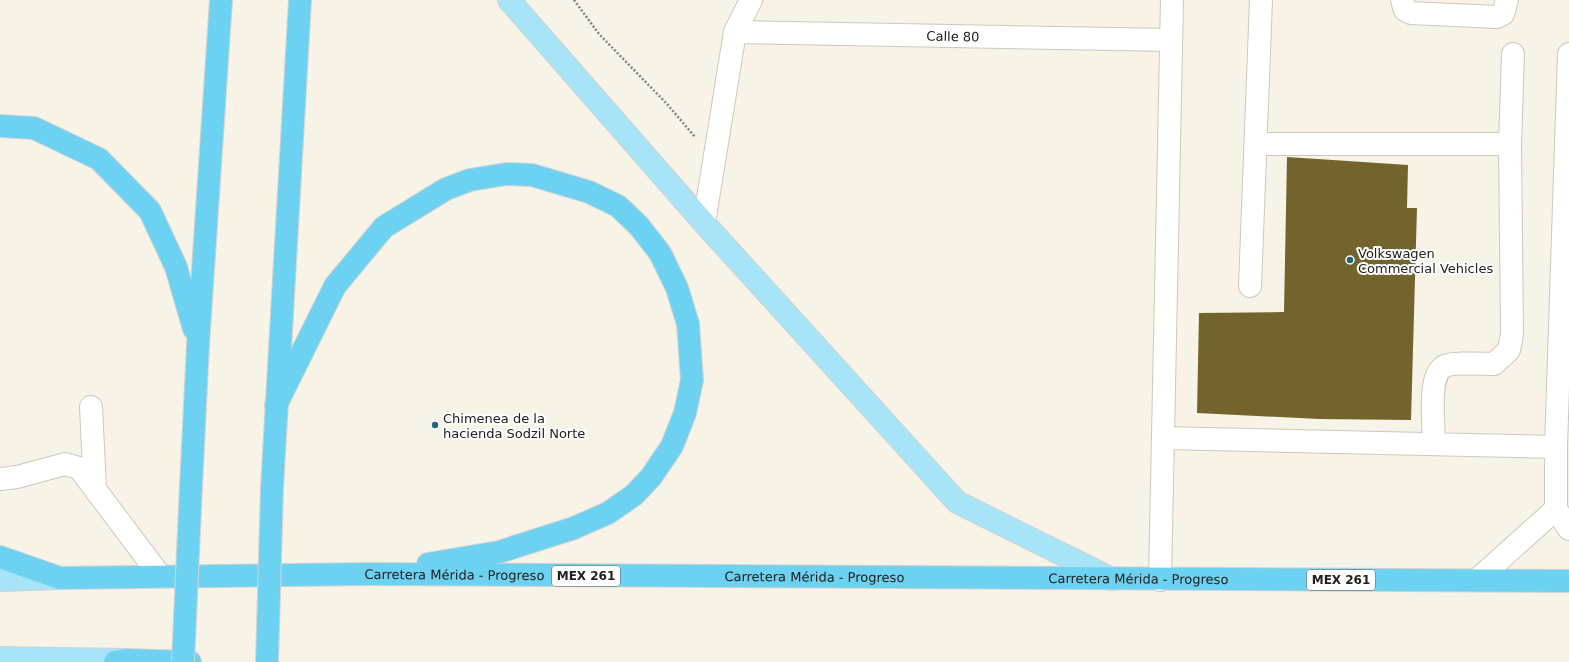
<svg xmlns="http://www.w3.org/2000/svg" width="1569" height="662" font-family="'DejaVu Sans',sans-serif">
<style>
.building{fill:#73642e}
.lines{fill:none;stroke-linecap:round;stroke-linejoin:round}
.minor-casing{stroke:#ccc8bc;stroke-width:24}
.major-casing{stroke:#d3d2d2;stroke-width:24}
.highway-casing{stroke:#d3d2d2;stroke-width:24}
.path{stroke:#858279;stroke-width:2.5;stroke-dasharray:2 2;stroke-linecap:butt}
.minor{stroke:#fff;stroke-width:22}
.major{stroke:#a7e4f7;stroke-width:22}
.highway{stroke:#6dd2f2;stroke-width:22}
.highway-bridge-casing{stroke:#d3d2d2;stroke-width:24;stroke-linecap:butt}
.highway-bridge{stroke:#6dd2f2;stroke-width:22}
.poi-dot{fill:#246679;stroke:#fff;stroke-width:1.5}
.labels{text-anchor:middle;stroke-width:4;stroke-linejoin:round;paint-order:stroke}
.shield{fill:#fff;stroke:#646360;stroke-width:1}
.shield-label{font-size:12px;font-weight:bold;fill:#22201c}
.street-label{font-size:13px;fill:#22201c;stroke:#fff}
.poi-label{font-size:13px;fill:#22201c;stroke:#fff;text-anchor:start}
</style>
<rect width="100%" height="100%" fill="#f7f3e6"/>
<path class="building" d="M1287,157L1408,165L1407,208H1417L1411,420L1319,419L1197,413L1199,313L1284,312Z"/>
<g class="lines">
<g class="minor-casing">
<g id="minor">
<path d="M1402,0L1405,10L1411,13L1497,17L1503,14L1507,0"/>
<path id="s1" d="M735,32L1171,40"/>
<path d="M1569,54L1556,447V509L1569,529"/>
<path d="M1257,144H1510"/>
<path d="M704,223L735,32L751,0"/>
<path d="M1250,286L1261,0"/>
<path d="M91,407L95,489"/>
<path d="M1164,438L1556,447"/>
<path d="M1434,444C1434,427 1427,373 1445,366C1453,362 1484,364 1494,364L1509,350L1512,334L1510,144L1513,54"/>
<path d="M0,479L17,477L65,464L79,468L161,577"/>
<path d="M1160,580L1172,0"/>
<path d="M1477,580L1556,509"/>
</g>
</g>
<g class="major-casing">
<path id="major" d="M509,0L704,223L957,502L1112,579
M0,580L59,578
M0,658L126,660"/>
</g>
<g class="highway-casing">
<g id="highway">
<path d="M0,126L34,128L99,159L150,211L176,267L194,329"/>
<path d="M276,405L335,286L384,227L446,189L470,180L506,174L532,175L589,192L618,206L639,226L660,253L677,288L688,324L692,380L685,413L672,446L651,477L634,495L608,513L574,528L499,552L428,564"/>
<path d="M191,486L198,345L221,0"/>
<path d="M272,488L300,0"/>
<path id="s2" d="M0,557L60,578L370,574L1569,581"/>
<path d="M115,662L126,660L190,662"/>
</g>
</g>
<path class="path" d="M574,0L599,34L667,104L695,137"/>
<use href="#minor" class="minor"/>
<use href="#major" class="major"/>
<use href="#highway" class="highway"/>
<g class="highway-bridge-casing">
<path id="highway-bridge" d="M183,662L191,486
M267,662L272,488"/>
</g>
<use href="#highway-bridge" class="highway-bridge"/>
</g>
<g class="poi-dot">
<circle cx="1350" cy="260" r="4"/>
<circle cx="435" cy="425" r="4"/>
</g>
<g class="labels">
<g class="shield">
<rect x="552" y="566" width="68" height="20" rx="3"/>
<rect x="1307" y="570" width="68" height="20" rx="3"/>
</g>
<g class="shield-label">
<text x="586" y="580">MEX 261</text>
<text x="1341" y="584">MEX 261</text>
</g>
<g class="street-label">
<text dy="5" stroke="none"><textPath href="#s1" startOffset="218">Calle 80</textPath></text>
<text dy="5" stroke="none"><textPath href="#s2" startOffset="458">Carretera Mérida - Progreso</textPath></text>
<text dy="5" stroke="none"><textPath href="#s2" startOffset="818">Carretera Mérida - Progreso</textPath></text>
<text dy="5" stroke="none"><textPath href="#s2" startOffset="1142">Carretera Mérida - Progreso</textPath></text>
</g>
<g class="poi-label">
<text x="1358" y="258">Volkswagen<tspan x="1358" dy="15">Commercial Vehicles</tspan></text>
<text x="443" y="423">Chimenea de la<tspan x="443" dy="15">hacienda Sodzil Norte</tspan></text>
</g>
</g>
</svg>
